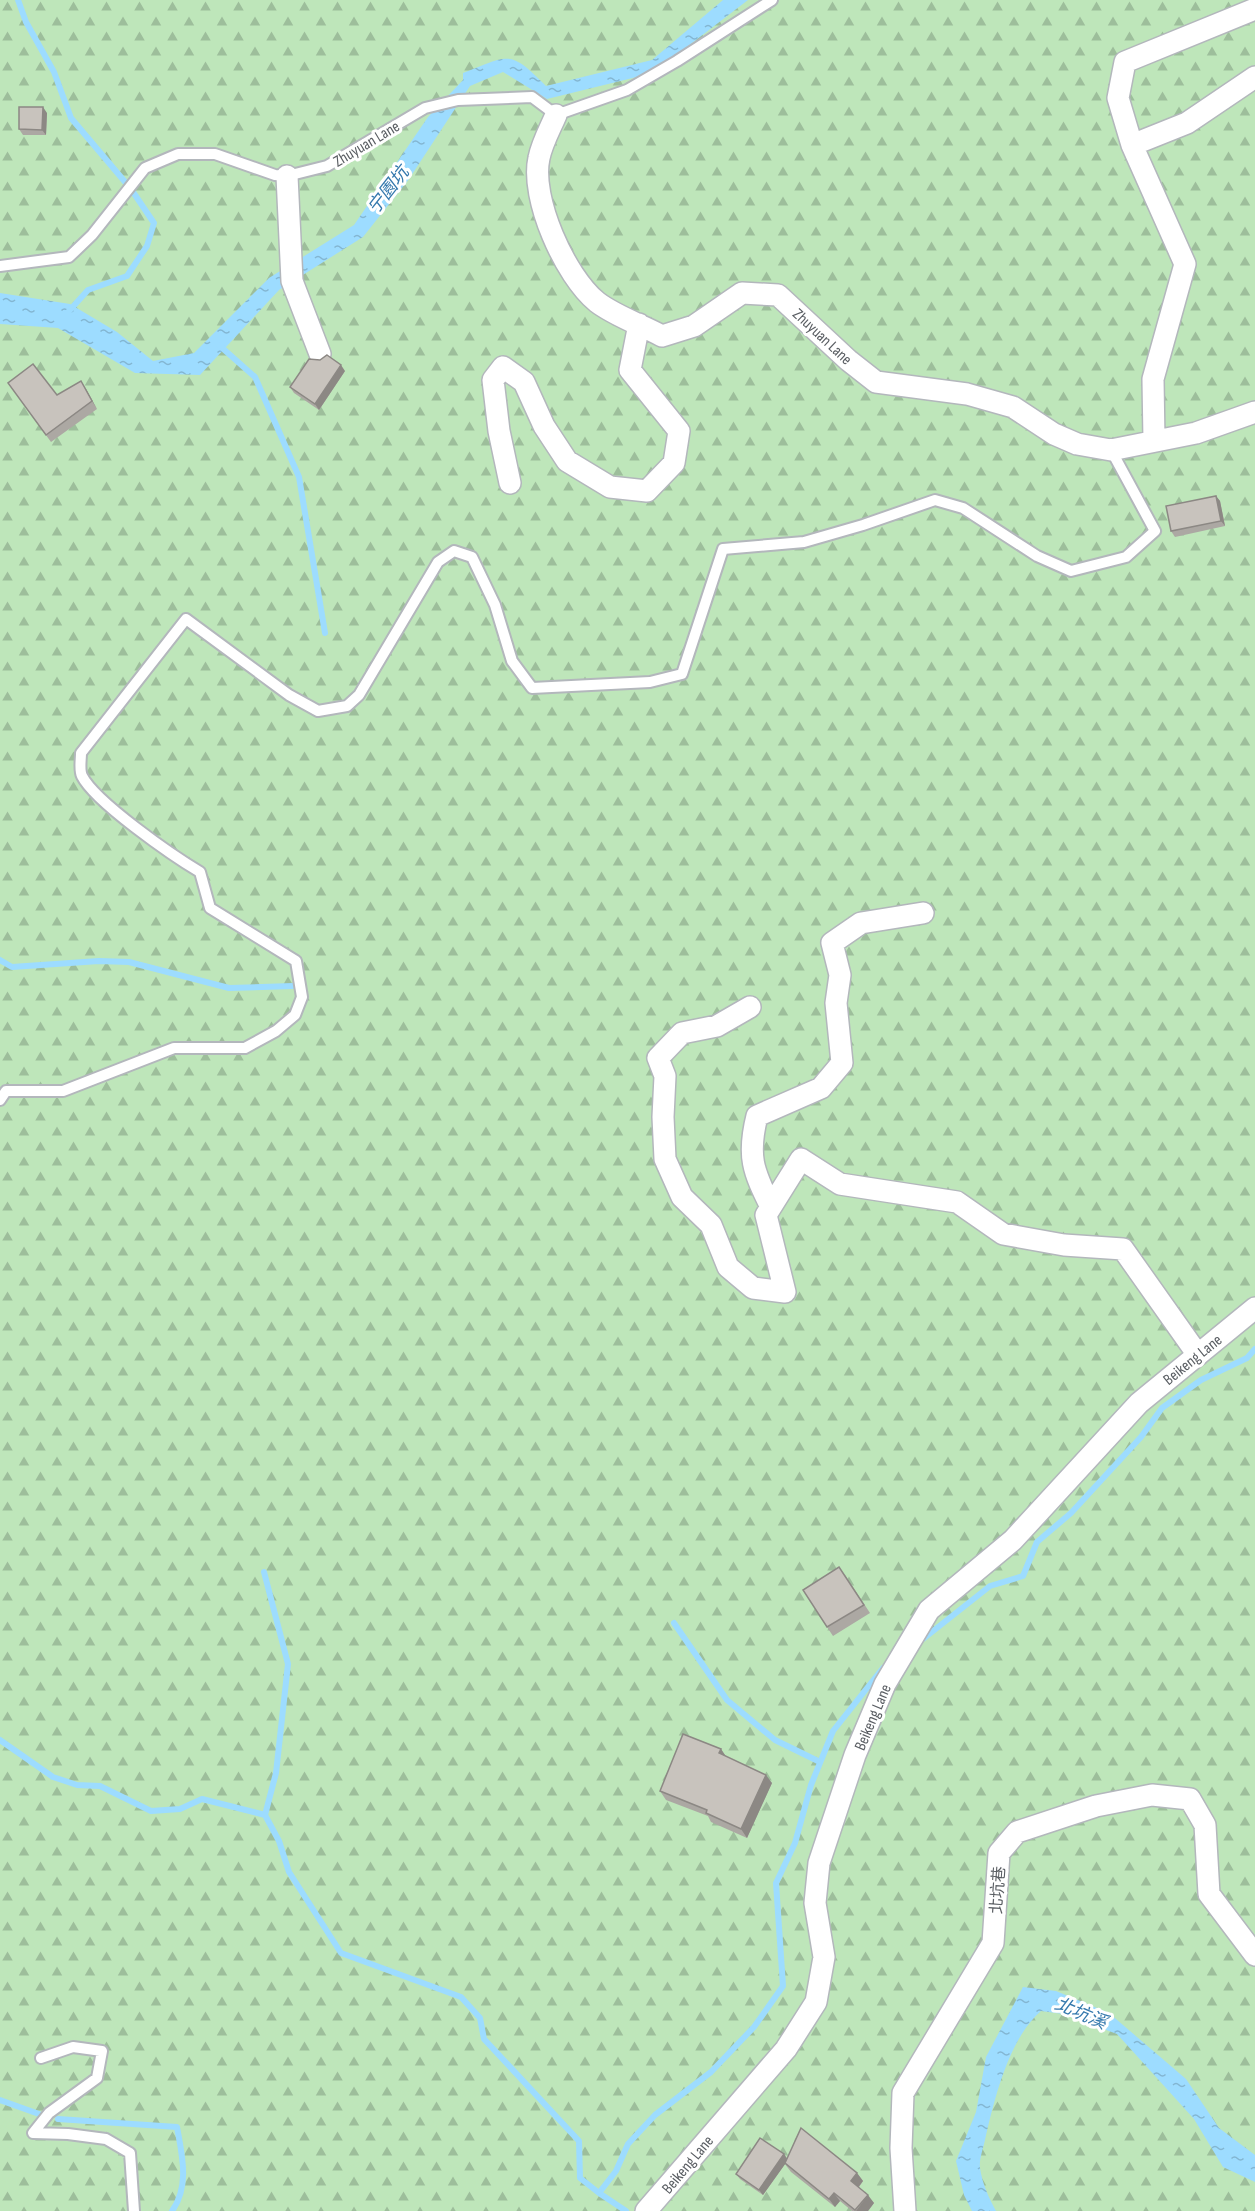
<svg xmlns="http://www.w3.org/2000/svg" width="1255" height="2211" font-family="'Sofia Sans Condensed','Noto Sans TC',sans-serif">
<style>
.forest{fill:url(#forest-firs)}
.water{fill:url(#water-ripples)}
.lines{fill:none;stroke-linecap:round;stroke-linejoin:round}
.stream{stroke:#9ddcff;stroke-width:6}
.service-casing{stroke:#b3b7bc;stroke-width:14}
.minor-casing{stroke:#b3b7bc;stroke-width:24}
.service{stroke:#fff;stroke-width:10}
.minor{stroke:#fff;stroke-width:21}
.wall{fill:#aca8a3}
.shaded-wall{fill:#8c8884}
.building{fill:#c8c3bd;stroke:#8c8884;stroke-width:1.5}
.labels{text-anchor:middle;stroke-width:6;stroke-linejoin:round;paint-order:stroke}
.street-label{font-size:16px;fill:#595d62;stroke:#fff}
.water-label{font-size:18px;font-style:italic;fill:#3579ad;stroke:#fff}
</style>
<defs>
<pattern id="forest-firs" width="22" height="20" patternUnits="userSpaceOnUse" patternTransform="scale(1.5)"><rect width="22" height="20" fill="#bee6ba"/><path d="M5 1l3.5 6h-7zM16 11l3.5 6h-7z" fill="#9dbe9b"/></pattern>
<pattern id="water-ripples" width="26" height="14" patternUnits="userSpaceOnUse" patternTransform="scale(1.5)"><rect width="26" height="14" fill="#9ddcff"/><path d="M2 4q2-2 4 0t4 0M15 11q2-2 4 0t4 0" fill="none" stroke="#83b6d2"/></pattern>
</defs>
<rect width="100%" height="100%" fill="#ede9e0"/>
<path class="forest" d="M0,0H1255V2211H0Z"/>
<path class="water" d="M723,0H748L653,73L547,99L503,72L470,86L409,179L363,237L279,290L200,375L135,373L58,328L0,324V293L70,304L117,332L153,361L194,353L269,278L354,225L428,117L463,80V73C510,55 509,49 546,86L652,60Z
M1023,1987L1056,1991L1109,2013L1186,2079L1219,2128L1255,2155V2182L1223,2167L1194,2119L1117,2034L1063,2014L1041,2011C1009,2038 994,2100 985,2140C983,2149 979,2159 980,2168C982,2183 989,2198 996,2211H972L964,2195L956,2161L976,2112L986,2057Z"/>
<g class="lines">
<path class="stream" d="M18,0L26,22L54,72L71,118L131,189L154,223L147,246L127,276L88,290L69,311
M220,346L255,377L299,477L325,633
M0,960L12,967L99,961L129,962L229,988L293,986
M264,1572L288,1664L276,1773L265,1815
M674,1623L727,1700L775,1740L820,1762
M923,1639L990,1586L1023,1576L1037,1542L1071,1513L1141,1437L1162,1408L1201,1380L1247,1358L1255,1349
M0,1740L53,1777L77,1785L100,1786L151,1811L180,1809L202,1799L265,1815L279,1841L289,1872L341,1953L461,1997L480,2018L484,2039L579,2141L580,2178L599,2193
M0,2100L39,2114
M58,2119L177,2127C182,2155 190,2186 172,2211
M626,2211L599,2193L616,2171L628,2144L655,2115L711,2072L754,2027L783,1986L776,1883L795,1843L811,1785L833,1731L883,1668"/>
<g class="service-casing">
<path id="service" d="M0,266L69,257L92,235L145,168L178,154H215L275,175L287,176L327,166L425,108L458,100L532,97L556,115L627,90L677,61L772,0
M0,1100L6,1091H63L174,1048H245L276,1031L295,1015L302,997L296,961L210,908L200,872C173,856 95,802 82,776C79,770 81,760 81,753L186,619L289,695L318,711L347,706L359,695L438,562L454,551L472,557L495,605L512,661L532,688L650,682L682,674L723,549L804,542L863,525L935,500L963,508L1037,556L1071,571L1126,557L1155,531L1111,450
M41,2058L73,2047L102,2051L97,2078L49,2113L33,2133L68,2134L106,2139L130,2153L134,2211"/>
</g>
<g class="minor-casing">
<path id="minor" d="M556,115C550,129 542,143 539,158C530,198 565,276 597,302C615,316 642,325 662,336L694,326L742,293L778,295L848,360L876,382L967,394L1013,407L1054,434L1077,444L1111,450L1196,433L1255,412
M1132,145L1187,123L1255,77
M287,176L292,281L320,354
M1154,441L1153,379L1185,264L1132,145L1118,98L1125,62L1255,9
M510,483L499,431L493,380L503,367L524,382L544,426L567,461L610,487L647,491L674,463L679,431L630,370L639,324
M750,1007L717,1026L682,1033L658,1058L665,1076L663,1117L665,1159L682,1197L711,1225L728,1267L753,1288L785,1292L766,1215L801,1159L840,1184L957,1202L1003,1234L1064,1245L1123,1249L1198,1355
M771,1207C753,1171 747,1156 757,1116L821,1088L842,1063L836,1003L840,975L832,943L861,923L923,913
M646,2211L786,2049L816,2002L824,1957L815,1903L819,1863L855,1755L885,1684L929,1610L1013,1540L1139,1403L1255,1308
M905,2211L901,2148L903,2093L993,1943L999,1853L1017,1832L1096,1806L1152,1795L1190,1799L1205,1825L1209,1894L1255,1955"/>
</g>
<use href="#service" class="service"/>
<use href="#minor" class="minor"/>
</g>
<path class="wall" d="M47,113L46,135H23L19,129Z
M345,371L319,410L294,393L290,387Z
M8,383L57,395L86,389L97,409L51,442Z
M1216,496L1220,501L1225,526L1175,537L1171,531Z
M845,1575L870,1613L833,1636L827,1627Z
M721,1749L726,1757L772,1783L747,1838L711,1822L708,1816L666,1800L660,1791Z
M784,2154L787,2159L857,2173L863,2181L859,2187L874,2203L868,2211H852L840,2201L835,2207L791,2172L785,2164L763,2195L740,2179L736,2174Z"/>
<path class="shaded-wall" d="M43,107L47,113L46,135L42,130Z
M341,365L345,371L319,410L315,404Z
M81,381L86,389L97,409L92,401Z
M1216,496L1220,501L1225,526L1221,521Z
M721,1749L727,1758L719,1753Z
M766,1775L772,1783L747,1838L741,1829Z
M784,2154L788,2160L763,2195L759,2190Z
M857,2173L863,2181L857,2189L851,2181Z
M834,2193L840,2201L835,2207L829,2199Z
M868,2195L874,2203L868,2211H856Z"/>
<path class="building" d="M19,107H43L42,130L19,129Z
M327,355L341,365L315,404L290,387L309,359L320,360Z
M33,364L57,395L81,381L92,401L46,435L8,383Z
M1216,496L1221,521L1171,531L1166,506Z
M839,1567L864,1605L827,1627L803,1590Z
M683,1734L721,1749L719,1753L766,1775L741,1829L706,1813L707,1810L660,1791Z
M801,2128L857,2173L851,2181L868,2195L855,2210L834,2193L829,2199L785,2163Z
M760,2138L784,2154L759,2190L736,2174Z"/>
<g class="labels">
<g class="street-label">
<text transform="translate(366 143) rotate(-31)" y="6">Zhuyuan Lane</text>
<text transform="translate(823 336) rotate(43)" y="6">Zhuyuan Lane</text>
<text transform="translate(1192 1359) rotate(-39)" y="6">Beikeng Lane</text>
<text transform="translate(872 1717) rotate(-67)" y="6">Beikeng Lane</text>
<text transform="translate(997 1890) rotate(-86)" y="6">北坑巷</text>
<text transform="translate(687 2164) rotate(-50)" y="6">Beikeng Lane</text>
</g>
<g class="water-label">
<text transform="translate(388 190) rotate(-52)" y="6">宁園坑</text>
<text transform="translate(1081 2013) rotate(23)" y="6">北坑溪</text>
</g>
</g>
</svg>
